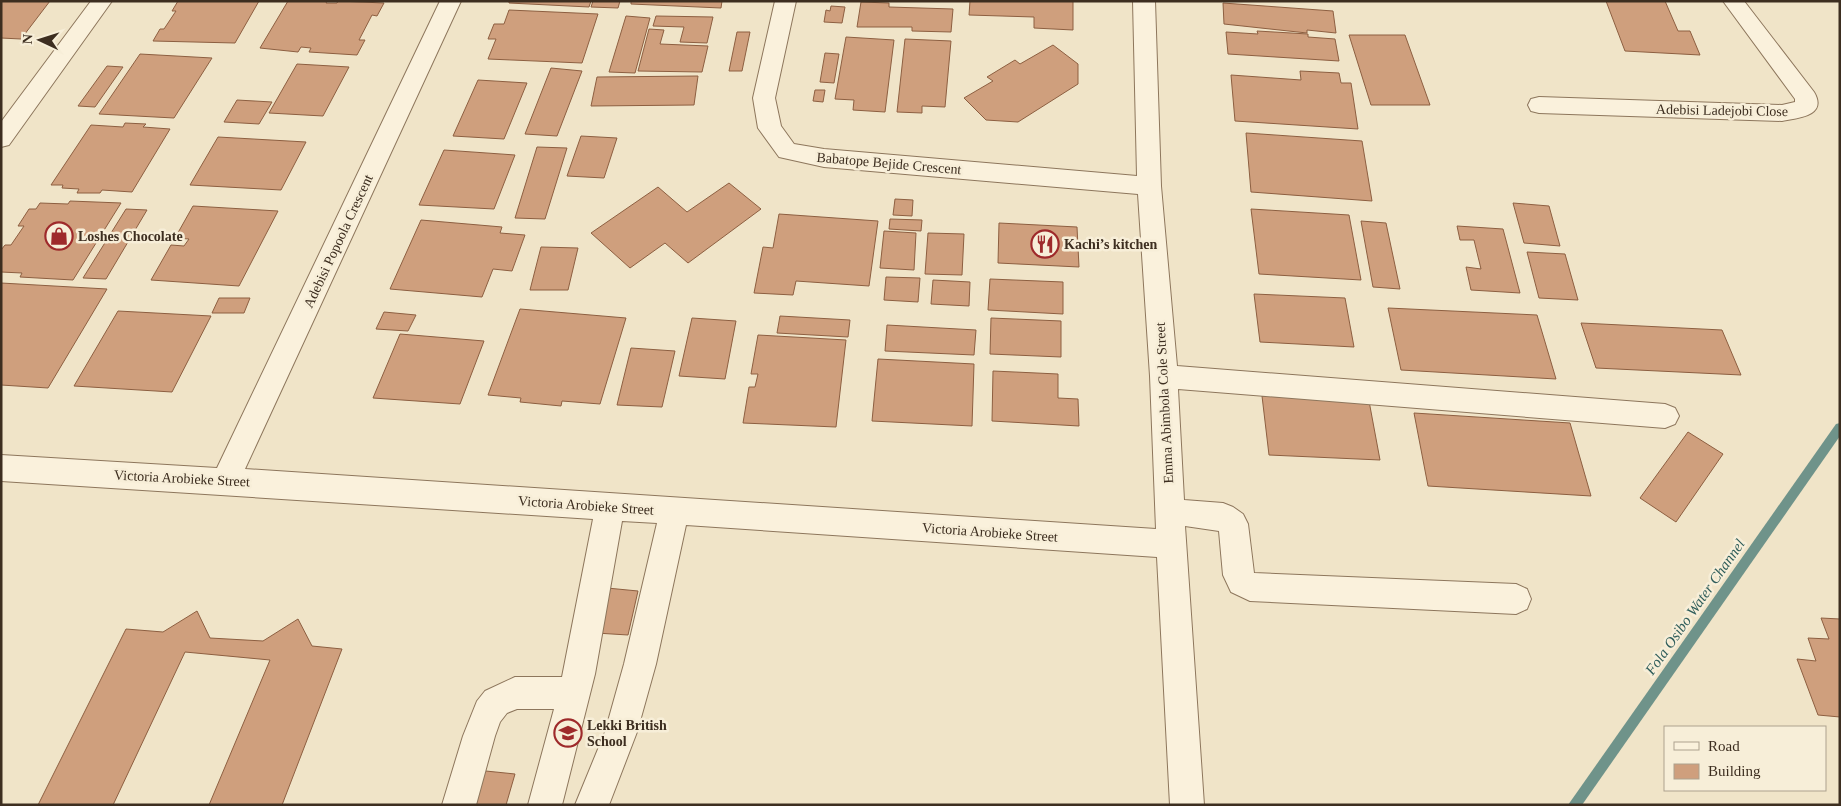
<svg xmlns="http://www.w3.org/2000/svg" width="1841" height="806" font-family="'Times New Roman',serif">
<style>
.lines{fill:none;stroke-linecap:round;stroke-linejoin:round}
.stream{fill:#6f938a;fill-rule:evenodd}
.building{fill:#cf9f7d;stroke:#8d5f41}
.minor-casing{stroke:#8d765c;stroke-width:2}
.minor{fill:#faf1dc;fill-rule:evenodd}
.labels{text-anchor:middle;stroke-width:5;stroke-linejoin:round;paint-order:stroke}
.street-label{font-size:14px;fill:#3d2e20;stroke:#f7eed8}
.poi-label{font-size:14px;font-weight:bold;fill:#3d2e20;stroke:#f7eed8;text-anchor:start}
.water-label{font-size:15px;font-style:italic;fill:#2f5d5a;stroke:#f7eed8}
</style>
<rect width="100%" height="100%" fill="#f0e4c8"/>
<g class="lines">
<path class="stream" d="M1840,423V436L1582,805H1568L1836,424Z"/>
</g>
<path class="building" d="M1,1H50L21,39L1,38Z
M178,1H259L235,43L153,41L160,29H164L176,11H172Z
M288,1H327L326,3H337L338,1L384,3L377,16L372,15L359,40H365L357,55L309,52L311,48L301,47L298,52L260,48Z
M509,1H591L589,7L509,3Z
M593,1H620L618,8L591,7Z
M631,1H722L721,8L631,4Z
M970,1H1073V30L1034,28V17L969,15Z
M1606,1H1665L1678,31H1690L1700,55L1625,51Z
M861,2L889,3V7L953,9L951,32L912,31V27H857Z
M1223,3L1333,11L1336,33L1307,30V33L1224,24Z
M831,6L845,7L842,23L824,22L826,10L830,11Z
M509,10L598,14L582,63L488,59L496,39H488L494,24H504Z
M626,16L650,18L635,73L609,72Z
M656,16L713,17L707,43L680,42L684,27L653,26Z
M649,29L664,30L660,44L708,46L702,72L638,71Z
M1257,31L1308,34V37L1335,39L1339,61L1228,54L1226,32L1258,34Z
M737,32H750L742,71H729Z
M1349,35H1405L1430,105H1371Z
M846,37L894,40L885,112L853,110L854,100L835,99Z
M905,39L951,41L945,107L922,106V113L897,112Z
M1053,45L1078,64V84L1018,122L986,120L964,98L993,81L987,77L1015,60L1020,64Z
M825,53L839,54L834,83L820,82Z
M140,54L212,58L174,118L99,114Z
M297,64L349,67L323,116L269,113Z
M107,66L123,67L95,107L78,106Z
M551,68L582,71L557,136L525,134Z
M1300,71L1339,73L1341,83H1351L1358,129L1235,121L1231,75L1301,80Z
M698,76L694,105L591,106L597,77Z
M478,80L527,83L504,139L453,136Z
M815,90H825L823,102L813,101Z
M237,100L272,102L259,124L224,122Z
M125,123L146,124L143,127L170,129L132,192L102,190L100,193H77L79,189L62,188L63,185H51L91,125L123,127Z
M1246,133L1362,141L1372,201L1251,192Z
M581,136L617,138L604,178L567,176Z
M218,137L306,142L281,190L190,185Z
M537,147L567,148L545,219L515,218Z
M444,150L515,155L494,209L419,205Z
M729,183L761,209L688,263L665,243L630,268L591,233L658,187L687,212Z
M895,199L913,200L912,216L893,215Z
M70,201L121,203L73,280L20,277L22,273L1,272V250L5,245H11L24,226H18L29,209H36L40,203L68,204Z
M1513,203L1549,206L1560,246L1524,243Z
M193,206L278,211L239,286L151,280L171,245L184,246L189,239L175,238Z
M126,209L147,210L106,279L83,278Z
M1251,209L1349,215L1361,280L1259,274Z
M779,214L878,221L869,286L796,281L793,295L754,293L763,247L773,248Z
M890,219L922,220L921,231L889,229Z
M421,220L502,227L500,233L525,235L512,271L493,269L482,297L390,289Z
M1361,221L1386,223L1400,289L1373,287Z
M999,223L1077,227L1079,267L998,263Z
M1457,226L1503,229L1520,293L1471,290L1466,267L1481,269L1474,240H1460Z
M884,231L916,233L914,270L880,268Z
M928,233L964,234L962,275L925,274Z
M541,247L578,248L568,290H530Z
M1527,252L1565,254L1578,300L1539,298Z
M886,277L920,278L918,302L884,300Z
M990,279L1063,282V314L988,310Z
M933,280L970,282L969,306L931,304Z
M1,283L107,289L48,388L1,385Z
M1254,294L1345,298L1354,347L1260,342Z
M219,298H250L244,313H212Z
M1388,308L1537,315L1556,379L1401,370Z
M520,309L626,318L600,404L562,401L561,406L520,402L521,398L488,395Z
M118,311L211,316L172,392L74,386Z
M384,312L416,315L408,331L376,329Z
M780,316L850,320L848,337L777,333Z
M692,318L736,321L725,379L679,376Z
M991,318L1061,321V357L990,354Z
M1581,323L1722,330L1741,375L1596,368Z
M887,325L976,330L974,355L885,351Z
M400,334L484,341L460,404L373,398Z
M758,335L846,340L836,427L743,423L749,387H755L758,374H751Z
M631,348L675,351L662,407L617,405Z
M878,359L974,364L972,426L872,421Z
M993,371L1058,374V398L1078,399L1079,426L992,421Z
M1262,396L1369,401L1380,460L1269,455Z
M1414,413L1570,423L1591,496L1428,486Z
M1688,432L1723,454L1676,522L1640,498Z
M607,588L638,591L628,635L596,633Z
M197,611L210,638L263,641L298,619L312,646L342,649L282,805H209L270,660L185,652L113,805H38L126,629L163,632Z
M1821,618L1840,619V717L1818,715L1797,659L1816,661L1808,638L1829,639Z
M476,770L515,774L506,805H466Z"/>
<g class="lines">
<g class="minor-casing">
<path id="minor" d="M91,1H112L9,145L1,147V122Z
M440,1H461L245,469L1156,529L1150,376L1138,194L824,167L779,157L758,128L753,98L775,1H796L775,98L781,126L794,144L824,149L1137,176L1133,1H1155L1161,186L1177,366L1665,404L1675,408L1679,416L1675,424L1665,428L1178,389L1184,500L1223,503L1233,507L1243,514L1248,524L1254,573L1516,584L1527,589L1531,599L1527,609L1516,614L1250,601L1231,592L1223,575L1219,531L1185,526L1204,805H1170L1157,557L686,525L656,664L637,732L609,805H575L605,732L624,664L657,523L622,521L595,674L562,805H528L554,709H517L507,713L500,722L495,736L476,805H442L463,736L477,701L485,691L515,677H562L593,519L1,481V455L217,468Z
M1723,1H1744L1814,92C1828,116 1798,118 1782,121L1539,113L1531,111L1528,105L1531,99L1539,97L1782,105L1795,102V99Z"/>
</g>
<use href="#minor" class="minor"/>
</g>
<defs>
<g id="shop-ring" transform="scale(1.4375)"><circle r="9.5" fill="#f7eed8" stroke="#9e2a2b" stroke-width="1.5"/><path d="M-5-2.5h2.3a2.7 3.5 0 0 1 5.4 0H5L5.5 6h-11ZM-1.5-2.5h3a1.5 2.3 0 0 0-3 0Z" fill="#9e2a2b"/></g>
<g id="restaurant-ring" transform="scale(1.4375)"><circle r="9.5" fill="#f7eed8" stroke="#9e2a2b" stroke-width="1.5"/><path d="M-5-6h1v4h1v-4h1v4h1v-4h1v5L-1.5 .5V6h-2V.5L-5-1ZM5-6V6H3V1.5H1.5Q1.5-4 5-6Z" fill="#9e2a2b"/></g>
<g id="school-ring" transform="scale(1.4375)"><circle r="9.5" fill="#f7eed8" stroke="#9e2a2b" stroke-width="1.5"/><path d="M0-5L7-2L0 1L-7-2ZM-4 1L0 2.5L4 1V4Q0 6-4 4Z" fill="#9e2a2b"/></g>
</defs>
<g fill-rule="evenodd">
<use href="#shop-ring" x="59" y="236"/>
<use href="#restaurant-ring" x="1045" y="244"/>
<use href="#school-ring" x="568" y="733"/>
</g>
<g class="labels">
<g class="street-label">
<text transform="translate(1722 110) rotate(1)" y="5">Adebisi Ladejobi Close</text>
<text transform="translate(889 163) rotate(5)" y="5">Babatope Bejide Crescent</text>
<text transform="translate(338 241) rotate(-65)" y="5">Adebisi Popoola Crescent</text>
<text transform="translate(1164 403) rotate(-93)" y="5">Emma Abimbola Cole Street</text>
<text transform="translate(182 478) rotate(3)" y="5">Victoria Arobieke Street</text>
<text transform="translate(586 505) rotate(4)" y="5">Victoria Arobieke Street</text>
<text transform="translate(990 532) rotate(4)" y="5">Victoria Arobieke Street</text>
</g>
<g class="poi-label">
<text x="78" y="241">Loshes Chocolate</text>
<text x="1064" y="249">Kachi’s kitchen</text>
<text x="587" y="730">Lekki British<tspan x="587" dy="16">School</tspan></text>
</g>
<g class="water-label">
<text transform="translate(1695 607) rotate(-55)" y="5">Fola Osibo Water Channel</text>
</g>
</g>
<rect width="1841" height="806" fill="none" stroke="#3d2e20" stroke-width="5"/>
<rect x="1664" y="726" width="162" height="65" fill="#f7eed8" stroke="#ada18e"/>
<rect x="1674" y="742" width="25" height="8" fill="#faf1dc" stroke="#ada18e"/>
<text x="1708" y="751" font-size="15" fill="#3d2e20">Road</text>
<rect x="1674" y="764" width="25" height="15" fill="#cf9f7d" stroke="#ada18e"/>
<text x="1708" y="776" font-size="15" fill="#3d2e20">Building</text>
<g transform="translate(40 40) rotate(274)" stroke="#f7eed8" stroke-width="4" paint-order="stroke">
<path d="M0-4L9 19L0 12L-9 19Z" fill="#3d2e20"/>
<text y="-8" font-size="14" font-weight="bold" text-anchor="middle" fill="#3d2e20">N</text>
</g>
</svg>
